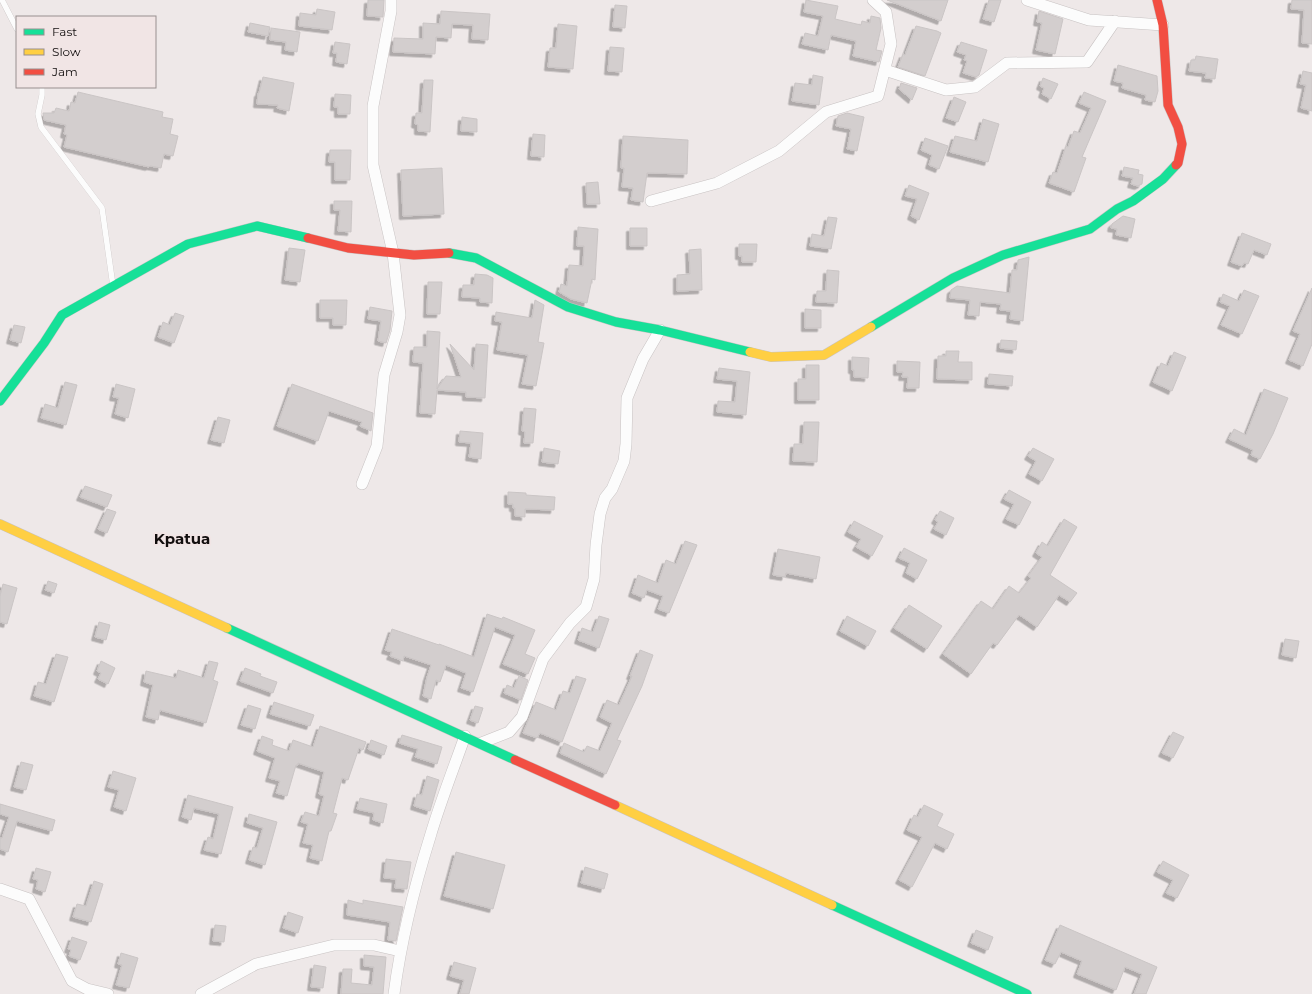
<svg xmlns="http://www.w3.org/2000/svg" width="1312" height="994" font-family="Montserrat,sans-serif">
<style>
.building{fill:#d3cece;stroke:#cac5c5;filter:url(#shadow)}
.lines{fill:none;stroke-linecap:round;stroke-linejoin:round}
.lane-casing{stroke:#c8c3c3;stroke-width:6}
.street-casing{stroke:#c8c3c3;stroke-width:12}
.fast-casing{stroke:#c8c3c3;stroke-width:10}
.slow-casing{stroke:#c8c3c3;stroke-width:10}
.jam-casing{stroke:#c8c3c3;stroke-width:10}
.lane{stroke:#fcfcfc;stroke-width:5.5}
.street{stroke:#fcfcfc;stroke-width:11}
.fast{stroke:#16e098;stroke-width:9}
.slow{stroke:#ffcf43;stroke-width:9}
.jam{stroke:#f24e42;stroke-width:9}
.labels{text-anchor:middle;stroke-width:4;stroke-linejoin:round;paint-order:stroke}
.district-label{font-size:15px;font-weight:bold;fill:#120e0e;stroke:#f1e5e5}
</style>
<defs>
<filter id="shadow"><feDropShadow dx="-3.5" dy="3.5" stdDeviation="0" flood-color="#0004"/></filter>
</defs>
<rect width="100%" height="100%" fill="#eee8e8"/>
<path class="building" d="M368,0H384L383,17L367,16Z
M806,0L838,6L835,19L861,25L862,21L870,23L871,16L880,18L881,28L876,50L882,51L879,62L853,56L856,41L831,35L828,50L802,44L805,33L818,36L823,16L804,12Z
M887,0H948L941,21Z
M989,0H1001L994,22L983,19Z
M1292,0H1312V44L1302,43L1304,10L1291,9Z
M615,5L627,6L625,28L613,27Z
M317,9L335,12L332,30L299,26L300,13L316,15Z
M441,11L490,14L488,40L472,39L473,25L452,24L451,38L436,37L435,54L393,52L394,38L423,39V23L440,24Z
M1039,11L1063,19L1055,54L1036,50L1042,23L1037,22Z
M250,23L270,27L268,36L248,32Z
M558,24L577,26L573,69L548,67L550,48H556Z
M916,26L937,31L941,33L925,76L898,67L903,54L905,55Z
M271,28L300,32L297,52L285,50L286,42L270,40Z
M335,42L350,44L347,64L336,62L337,53H333Z
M961,42L987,50L979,75L976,77L963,73L967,61L964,60L966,55L957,52Z
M610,47L624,48L622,72L608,71Z
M1196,56L1218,59L1215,79L1205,78L1206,73L1189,71L1191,60H1195Z
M1118,65L1157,76L1158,91L1155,102L1145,100L1146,95L1122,88L1123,83L1114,81Z
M1303,71L1312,73V111L1301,108L1306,85L1300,84Z
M813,75L823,77L819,105L792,101L795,83L812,85Z
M263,77L294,83L289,111L277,108L278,105L257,104L258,93H259Z
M1043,78L1058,84L1051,99L1042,94L1044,88L1040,86Z
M424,80H433L430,132L418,131V125L415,124L416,113H422Z
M901,83L917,88L912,100L899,89Z
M78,92L163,112L162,117L173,119L170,134L178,136L173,156L164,154L161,168L150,166L149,167L64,147L67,135L64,134L66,125L44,120L43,113H54L56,108L69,111L71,102L75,103Z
M1084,92L1106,101L1082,157L1086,158L1074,192L1049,183L1053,172L1057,173L1066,146L1068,147L1074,131L1080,133L1091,108L1079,103Z
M335,94L351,95L350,114H338V107H334Z
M954,97L966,102L958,122L946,118Z
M847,113L864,117L857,151L847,149L851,129L836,126L838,116Z
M462,117L477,119V132L461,131Z
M983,119L999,124L988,162L950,152L955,136L977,141Z
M533,134L545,135L544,157L531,156Z
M623,136L688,140L687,174L647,173L643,202L631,200L633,188L622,187L624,168H621Z
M925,138L948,146L939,169L929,165L932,155L921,150Z
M330,150H351L350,180H335V162H329Z
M1124,167L1139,170L1138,174L1143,175L1142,184L1138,186L1131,184L1133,178L1122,176Z
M442,168L444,214L403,216L401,170Z
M598,182L600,204H587L586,183Z
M909,185L929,193L919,220L911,216L917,199L905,196Z
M334,201H352L351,232L338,231L340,210H334Z
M1123,216L1135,219L1131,238L1116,235L1117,229L1111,228L1112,224Z
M828,217L837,218L831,249L810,246L812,234L824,236Z
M578,227L598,229L595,280L592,279L587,303L571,299L559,292L561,284L567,286L569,265L583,266L584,246H577Z
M630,228H647V246H630Z
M1242,233L1271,244L1267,255L1254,250L1248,264L1244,263L1242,266L1231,262Z
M739,244H757L756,262H742V256H739Z
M289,248L305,250L300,282L285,280Z
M701,249L702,290L677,291V275L690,274L689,250Z
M1029,257L1023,321L1010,319L1011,311L1000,310L1001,304L980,302L979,316L968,315L970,300L950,298L951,290L957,286L1010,293L1012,270H1017L1018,260Z
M827,270L839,271L837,303L816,302L817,291H826Z
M475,274L487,275L493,278L492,303L480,302V298L462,297L463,285H474Z
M428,282H442L440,314H427Z
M1312,288V344L1303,366L1289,360L1300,334L1293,331Z
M1244,290L1259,296L1242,334L1221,325L1230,306L1220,302L1223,294L1239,301Z
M320,300H347L346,325H333V318H320Z
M535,300L544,305L538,342L544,343L536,386L522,384L528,355L497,350L502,322L495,321L496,312L532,318Z
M370,307L392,311L390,330L386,343L378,341L381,321L368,319Z
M805,309L821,310V328H805Z
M175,313L184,316L174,343L158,337L163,322L170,325Z
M14,325L25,327L21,343L10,340Z
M427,331L440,332L437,389L446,376L461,377L450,344L474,370L476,344L488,345L485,398L466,397V392L437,390L435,414L420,413L423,363L413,362L414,347H427Z
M1001,340L1017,341L1016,350L1000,348Z
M946,351H959L958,362H972V380L937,379L938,356H946Z
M1174,352L1186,357L1172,391L1153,382L1161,363L1168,366Z
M852,357L869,358L868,378L854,377V370H852Z
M897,361L920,362L919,388H907L908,377H902L903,372H897Z
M806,365H819V400H798V379H806Z
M719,368L750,372L746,415L717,412L718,401L735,402L737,381L717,379Z
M989,374L1013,376L1012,386L988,384Z
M65,382L77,385L66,425L41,418L45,404L58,408Z
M116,384L135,389L128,418L115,414L119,398L113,397Z
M292,384L373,413L371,431L360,426L362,422L329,411L318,441L277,426Z
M1264,389L1288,398L1273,434L1260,459L1251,455L1253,450L1229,439L1234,429L1246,435Z
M524,408L536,409L533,443H524L525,432L522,431Z
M218,417L230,420L224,443L211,440Z
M804,422H819L817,462L793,461L794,444H803Z
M460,431L483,433L481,459L469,457L471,443L459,442Z
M544,448L560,451L558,464L542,462Z
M1033,448L1054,459L1042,481L1029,474L1036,461L1028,456Z
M85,486L112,495L107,507L80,497Z
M1009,490L1031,502L1019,525L1006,519L1014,504L1004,499Z
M508,492L526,493V495L555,497L554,510L525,509V517L515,516V508H513V504H508Z
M107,509L116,512L107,533L98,529Z
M940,511L954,518L946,535L934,529L938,522L935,520Z
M1064,519L1077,527L1050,575L1077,593L1070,602L1059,595L1037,627L1021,616H1020L1019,615L997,645L993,643L971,674L943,654L981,601L993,609L1009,586L1019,593L1031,578L1028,576L1042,557L1036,553L1042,542L1048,546Z
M854,521L883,536L872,556L856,547L861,539L848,532Z
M685,541L697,545L669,613L658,609L663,596L647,590L644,598L632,593L638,575L658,583L666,560L676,564Z
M904,548L927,560L917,579L906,573L910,563L899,558Z
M778,549L820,557L816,579L786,573L785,577L773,575Z
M48,581L57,584L54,593L45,590Z
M3,584L17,588L7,624L0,622V596Z
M909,605L942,626L927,649L894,628Z
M487,614L502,619L503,617L535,630L525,654L535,658L528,674L503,664L515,635L495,627L473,692L461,688L466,673L446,665L440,682L436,680L431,699L423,696L427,677L431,665L404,656L403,661L390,656L392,652L385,650L392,629L439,645V644L474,657Z
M599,616L609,619L599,648L578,640L582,628L593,632Z
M847,616L876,631L868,646L840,631Z
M99,622L110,625L106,640L95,637Z
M1285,639L1299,641L1296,658L1282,655Z
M640,650L653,655L642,686L617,740L621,741L606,774L560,753L564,743L584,752L587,746L600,751L612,723L600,717L607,700L619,705L632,676H630Z
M56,654L68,657L54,702L34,696L38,682L46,684Z
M101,661L115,668L108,684L98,679L101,673L97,671Z
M209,661L218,663L213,680L218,682L206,723L160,710L158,720L146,717L153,685L144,682L146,671L176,678L178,670L204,678Z
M245,668L261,674L260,676L277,682L273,693L240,681Z
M519,676L528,680L521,700L504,693L507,685L514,688Z
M576,676L586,679L562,742L540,733L537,738L523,733L536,702L556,710L563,691L570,693Z
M274,702L314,715L310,726L270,714Z
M248,705L261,709L255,729L241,725Z
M475,706L483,708L478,723L470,720Z
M320,726L366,742L363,750L359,748L348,780L342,778L333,813L337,814L331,831H329L322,861L310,858L313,845L303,843L308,824L301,822L305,812L319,816L324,796L319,794L324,772L298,763V765H296L287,796L276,793L280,781L269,778L275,758L257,751L262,736L273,740L272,745L289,751L293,740L313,747Z
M1173,732L1184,737L1173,758L1162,753Z
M402,735L442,747L437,764L415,757L418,749L399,743Z
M371,740L387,746L384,755L368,749Z
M21,762L33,765L26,790L14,787Z
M113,771L136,778L126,811L114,807L119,790L108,787Z
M427,776L439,780L430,811L414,806L417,794L422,795Z
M188,795L233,807L221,854L204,850L208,837L213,839L219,814L194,808L191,820L182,817Z
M360,798L387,804L383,823L373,820L374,813L357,809Z
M0,804L55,820L52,831L17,821L8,852L0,849V838H2L9,817L0,814Z
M924,805L943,814L937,826L954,834L947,849L935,843L912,887L899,880L922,837L907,830L914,815L918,817Z
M249,814L277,822L265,865L249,860L253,847L257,848L263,828L247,823Z
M456,852L505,865L493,909L444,896Z
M386,859L411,862L407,889L395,888L396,879L384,878Z
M1163,861L1189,875L1177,898L1166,893L1173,880L1157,872Z
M585,867L608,874L604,889L581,883Z
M36,868L51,872L45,892L36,889L38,880L33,879Z
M94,881L103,884L91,922L73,917L77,904L86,906Z
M348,900L363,904V900L403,907L396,941L388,940L390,922L347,915Z
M288,912L303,917L298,933L283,928Z
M215,925L226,926L224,942L213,941Z
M1060,925L1157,967L1146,994H1134L1142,974L1125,967L1116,990L1077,974L1082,961L1061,952L1055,964L1045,960Z
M976,930L993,937L988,950L971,943Z
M72,937L87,942L80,960L69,956L71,950L68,949Z
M121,953L138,958L129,988L116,985L122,965L118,964Z
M364,955L386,957L383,994H341L343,969H352L351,983L372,985L374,967L364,966Z
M454,962L476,968L469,994H460L464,980L450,976Z
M314,965L326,967L323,988L311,987Z"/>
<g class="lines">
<g class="lane-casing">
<path id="lane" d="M2,0L17,29
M42,87V95L38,114L41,127L102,208L113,286"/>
</g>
<g class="street-casing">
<path id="street" d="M1027,0L1089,20L1163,25
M885,70L946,90L975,87L1007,63L1087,62L1115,21
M651,201L717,183L779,151L826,112L878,96L891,44L886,12L873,0
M362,484L377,446L384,375L397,332L400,315L393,253L373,165V106L391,11V0
M481,743L509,732L522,717L543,659L570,623L586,607L594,579L596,545L600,514L605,498L612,489L624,461L626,444L627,398L643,359L660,330
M0,889L29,899L72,981L87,989L108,994
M201,994L256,964L334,945H374L400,951
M394,994C401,941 414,888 430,837C440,803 453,770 465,736"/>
</g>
<g class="fast-casing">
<path id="fast" d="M449,253L476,258L568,307L616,322L660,330L750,352
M871,327L953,278L1003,255L1090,229L1117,209L1133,201L1163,179L1176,165
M0,401L44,343L62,315L188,244L257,226L308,238
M227,628L515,760
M832,905L1027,994"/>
</g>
<g class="slow-casing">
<path id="slow" d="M750,352L771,357L824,355L871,327
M0,524L227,628
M615,805L832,905"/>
</g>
<g class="jam-casing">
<path id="jam" d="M1157,0L1163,25L1168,105L1178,127L1182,144L1178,163L1176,165
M308,238L348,248L414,255L449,253
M515,760L615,805"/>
</g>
<use href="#lane" class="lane"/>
<use href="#street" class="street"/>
<use href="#fast" class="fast"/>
<use href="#slow" class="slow"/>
<use href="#jam" class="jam"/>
</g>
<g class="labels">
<g class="district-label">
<text x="182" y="544">Kpatua</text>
</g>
</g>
<rect x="16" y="16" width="140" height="72" fill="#f1e5e5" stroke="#988f8f"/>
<rect x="24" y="29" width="20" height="6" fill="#16e098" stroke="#988f8f"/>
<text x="52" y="36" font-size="12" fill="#120e0e">Fast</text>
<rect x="24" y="49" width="20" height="6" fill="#ffcf43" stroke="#988f8f"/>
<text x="52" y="56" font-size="12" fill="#120e0e">Slow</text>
<rect x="24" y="69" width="20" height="6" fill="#f24e42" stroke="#988f8f"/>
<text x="52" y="76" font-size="12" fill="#120e0e">Jam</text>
</svg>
